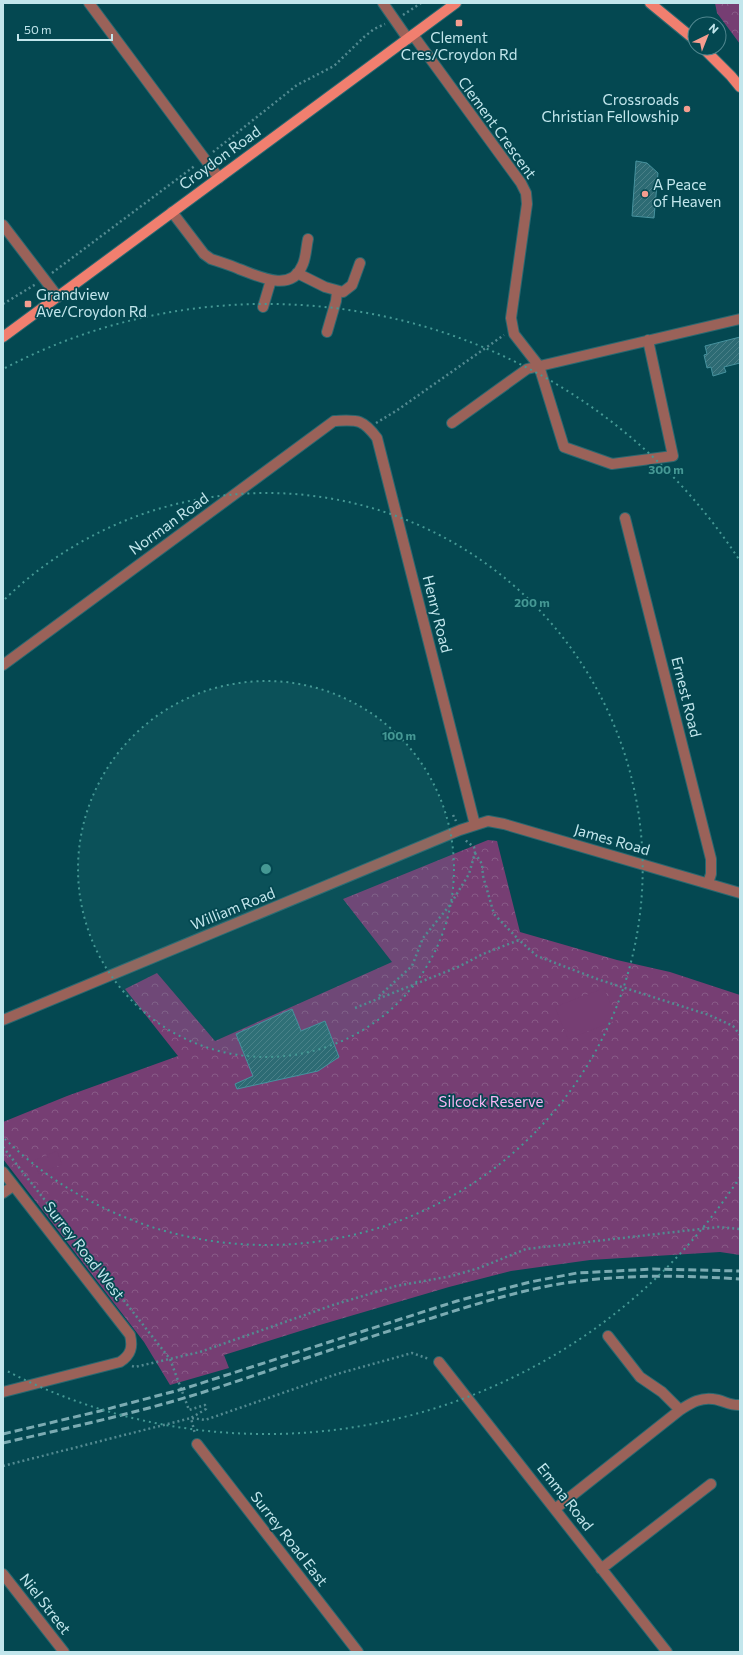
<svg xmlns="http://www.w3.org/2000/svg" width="743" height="1655" font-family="Commissioner,sans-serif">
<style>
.forest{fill:url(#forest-crowns)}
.pitch{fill:#763e73}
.building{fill:url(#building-hatch);stroke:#46929e}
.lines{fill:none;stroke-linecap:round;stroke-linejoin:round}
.minor-casing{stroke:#2a6870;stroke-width:12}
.major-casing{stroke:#2a6870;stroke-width:12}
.path{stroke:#538a91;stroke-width:2.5;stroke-dasharray:2 3;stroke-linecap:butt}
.minor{stroke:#9a6259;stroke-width:10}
.major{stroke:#f17f6f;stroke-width:10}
.rail{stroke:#7babb2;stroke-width:3;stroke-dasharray:8 4;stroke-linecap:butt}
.ring{fill:none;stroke:#459894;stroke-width:2;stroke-dasharray:2 4}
.poi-dot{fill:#f59d8f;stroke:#044851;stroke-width:1.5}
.labels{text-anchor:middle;stroke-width:3.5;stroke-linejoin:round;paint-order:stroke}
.poi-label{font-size:15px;fill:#c2e6ec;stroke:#044851;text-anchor:start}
.street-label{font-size:15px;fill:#c2e6ec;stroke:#044851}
.park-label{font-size:15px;fill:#f8b5f3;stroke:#044851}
.centre{fill:#459894;stroke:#044851;stroke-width:2}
.ring-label{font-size:12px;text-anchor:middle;font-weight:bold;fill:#459894;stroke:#044851;stroke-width:3.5;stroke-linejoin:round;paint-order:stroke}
</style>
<defs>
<pattern id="forest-crowns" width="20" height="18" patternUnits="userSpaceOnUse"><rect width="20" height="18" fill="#763e73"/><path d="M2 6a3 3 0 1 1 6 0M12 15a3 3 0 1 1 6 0" fill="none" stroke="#885a87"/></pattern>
<pattern id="building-hatch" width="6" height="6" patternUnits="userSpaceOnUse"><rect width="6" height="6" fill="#2d6b74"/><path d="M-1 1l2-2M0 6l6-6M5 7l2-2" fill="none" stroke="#4a8088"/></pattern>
</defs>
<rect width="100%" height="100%" fill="#044851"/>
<path class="forest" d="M715,3H740V44L717,13Z
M488,840L497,841L520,932L617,960L670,972L740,995V1255L720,1252L590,1260L511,1271L449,1287L313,1327L224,1355L229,1368L170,1385L144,1342L3,1159V1122L67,1096L178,1056L125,989L157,973L215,1041L392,962L343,899Z"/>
<path class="pitch" d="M604,988L617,1020L568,1039L555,1007Z
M57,1151L62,1164L39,1174L33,1161Z"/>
<path class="building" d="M636,161L647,163L658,173L654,218L632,216Z
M740,337V363L724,367L726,372L713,376L711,367L707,368L704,355L707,354L705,346Z
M292,1009L301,1031L325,1021L339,1057L318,1071L237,1089L235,1084L253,1076L236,1034Z"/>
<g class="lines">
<g class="minor-casing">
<path id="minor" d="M89,3L219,178
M383,3L408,39
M413,35L521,183L526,193L527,204L511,318L514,334L539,366L564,447L612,464L673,456L648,340
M172,212L204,254L211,259C220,262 230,265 239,269C258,276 291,293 302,266C306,259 306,248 308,239
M3,225L58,297
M297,273L325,287L343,292L352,285L360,263
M263,307L271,280
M327,332L336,301L337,292
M452,423L527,369L740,319
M625,518L711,859V874L708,883
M3,665L334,421C357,420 362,418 377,438L475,825
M3,1020L460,830L488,821L504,824L740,893
M3,1172L130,1335C133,1347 131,1355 120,1362L3,1392
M3,1193L13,1186
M608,1336L640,1377L662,1392L680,1410
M439,1362L667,1652
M197,1444L358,1652
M555,1509L680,1410C690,1404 700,1397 713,1399C723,1400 730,1406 740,1405
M601,1569L711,1484
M3,1574L64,1652"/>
</g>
<g class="major-casing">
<path id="major" d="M650,3L695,40
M703,48L731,76L740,87
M3,337L456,3"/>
</g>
<path class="path" d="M403,15L421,3
M213,152L297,85L334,66L364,37L374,29L385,24
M52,273L196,165
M3,304L36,284
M376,423L396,411L504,335
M453,815L456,821
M475,853L482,864L483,876L494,914L519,940
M379,996L412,966L423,938L450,905L469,874L475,853L474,847L465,840
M355,1008L458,967L483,954L519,940L537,956L600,980L709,1015L733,1026L740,1035
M3,1147L170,1359L189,1410L205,1405L206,1409L191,1418L195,1434
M132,1366L135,1367L200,1352L333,1305L396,1286L452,1276L479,1268L526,1249L718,1227L740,1229
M3,1466L191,1418L205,1420L337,1374L412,1353L429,1359"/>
<use href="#minor" class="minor"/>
<use href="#major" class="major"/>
<path class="rail" d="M3,1434L100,1411L183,1389L457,1301L530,1282L577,1273L653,1269L740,1271
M3,1443C72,1427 142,1412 210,1390C284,1366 357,1340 432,1318C472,1305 512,1293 553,1285C615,1274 678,1275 740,1279"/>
</g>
<circle cx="266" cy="869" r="188" fill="#459894" fill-opacity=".12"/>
<g class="ring">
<circle cx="266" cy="869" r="188"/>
<path d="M5 599A376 376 0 1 1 5 1139"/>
<path d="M740 1177A565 565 0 0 1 5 1370M5 368A565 565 0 0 1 740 561"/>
</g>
<g class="poi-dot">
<rect x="455" y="19" width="8" height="8" rx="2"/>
<circle cx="687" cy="109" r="4"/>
<circle cx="645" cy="194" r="4"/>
<rect x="24" y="300" width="8" height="8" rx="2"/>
</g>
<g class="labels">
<g class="poi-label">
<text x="459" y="43" text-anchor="middle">Clement<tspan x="459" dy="17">Cres/Croydon Rd</tspan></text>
<text x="679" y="105" text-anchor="end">Crossroads<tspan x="679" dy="17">Christian Fellowship</tspan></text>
<text x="653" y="190">A Peace<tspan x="653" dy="17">of Heaven</tspan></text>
<text x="36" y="300">Grandview<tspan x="36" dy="17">Ave/Croydon Rd</tspan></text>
</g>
<g class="street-label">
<text transform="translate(497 128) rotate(54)" y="5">Clement Crescent</text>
<text transform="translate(220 158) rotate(-36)" y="5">Croydon Road</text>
<text transform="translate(169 524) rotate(-36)" y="5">Norman Road</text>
<text transform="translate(437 614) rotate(76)" y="5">Henry Road</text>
<text transform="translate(686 697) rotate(76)" y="5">Ernest Road</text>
<text transform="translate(612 840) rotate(16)" y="5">James Road</text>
<text transform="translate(233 909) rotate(-22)" y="5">William Road</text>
<text transform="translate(84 1251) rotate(52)" y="5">Surrey Road West</text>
<text transform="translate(565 1497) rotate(52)" y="5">Emma Road</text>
<text transform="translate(289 1539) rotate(52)" y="5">Surrey Road East</text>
<text transform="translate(45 1604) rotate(52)" y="5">Niel Street</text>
</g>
<g class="park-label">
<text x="491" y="1107">Silcock Reserve</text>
</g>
</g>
<circle cx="266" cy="869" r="6" class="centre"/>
<g class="ring-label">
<text x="666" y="474">300 m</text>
<text x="532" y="607">200 m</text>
<text x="399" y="740">100 m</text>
</g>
<rect width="743" height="1655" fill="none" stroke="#c2e6ec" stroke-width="8"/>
<g transform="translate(707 36) rotate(43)"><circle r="19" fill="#044851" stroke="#50878f"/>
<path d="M0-3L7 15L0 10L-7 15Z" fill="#f59d8f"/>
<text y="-6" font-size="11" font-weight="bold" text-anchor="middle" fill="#c2e6ec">N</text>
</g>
<path d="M18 34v6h94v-6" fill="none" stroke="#c2e6ec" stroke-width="2"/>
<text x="24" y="34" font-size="12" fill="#c2e6ec" stroke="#044851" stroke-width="3" paint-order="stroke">50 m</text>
</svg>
